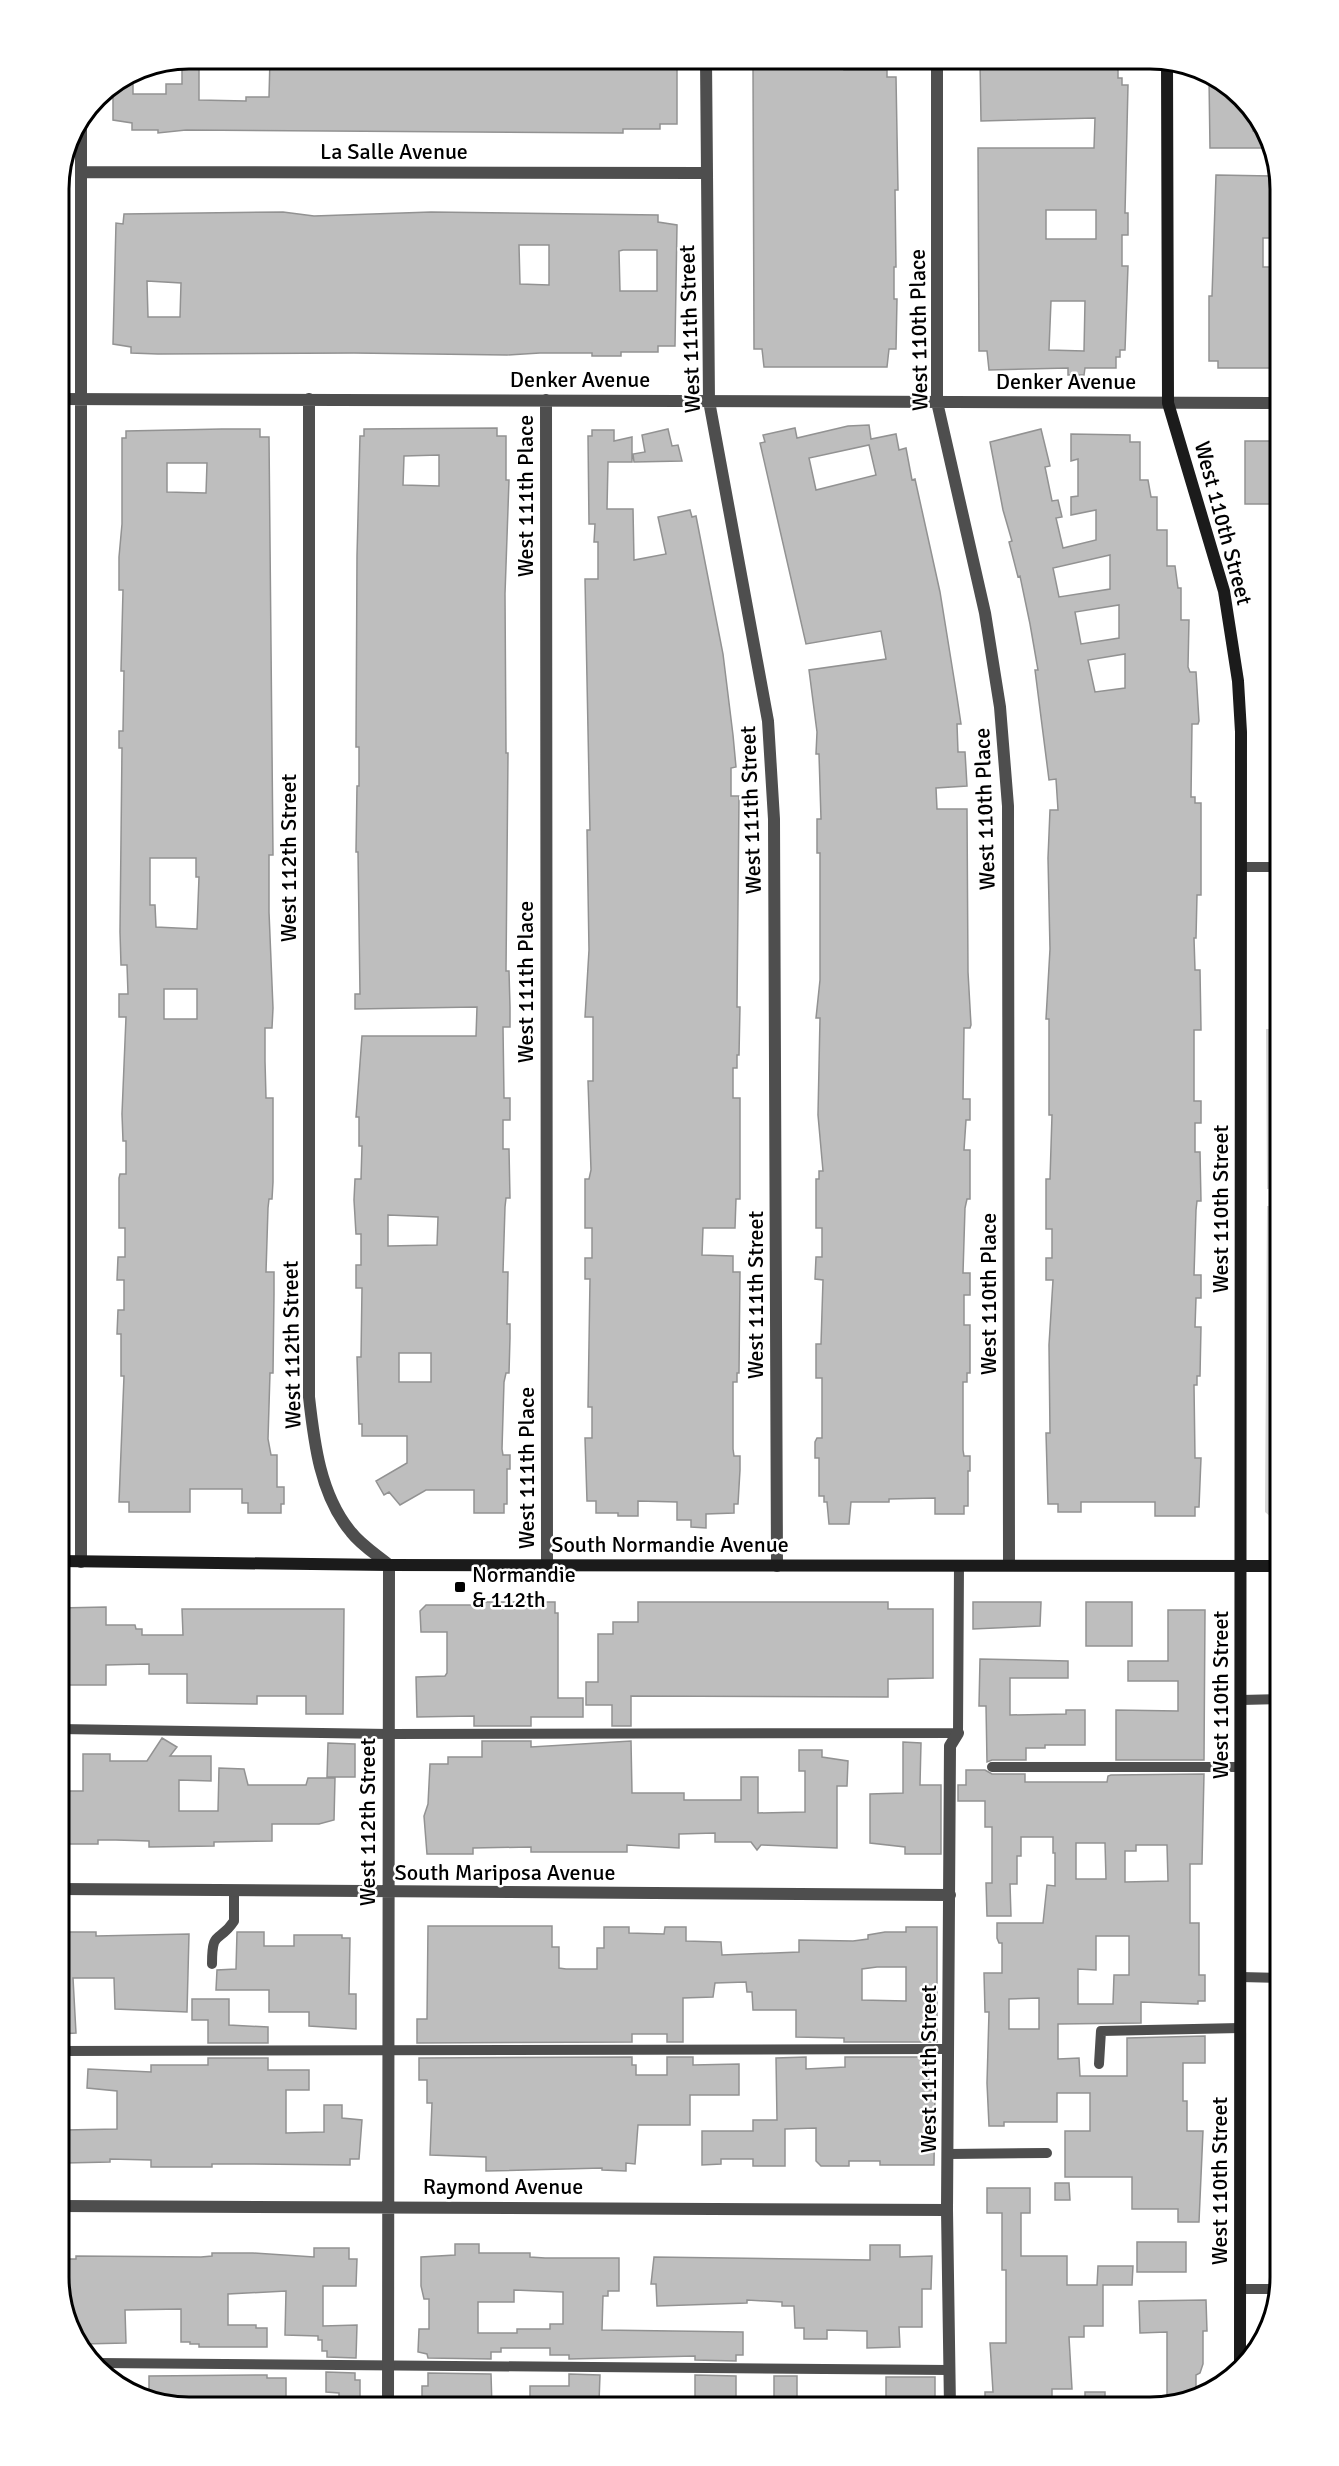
<svg xmlns="http://www.w3.org/2000/svg" width="1339" height="2466" font-family="Signika,sans-serif">
<style>
.green{fill:#d5d5d5}
.building{fill:#bebebe;stroke:#929292;stroke-width:1.5;fill-rule:evenodd}
.lines{fill:none;stroke-linecap:round;stroke-linejoin:round}
.lane{stroke:#4e4e4e;stroke-width:10}
.street{stroke:#4e4e4e;stroke-width:12}
.secondary{stroke:#1b1b1b;stroke-width:12}
.poi-dot{fill:#000;stroke:#fff;stroke-width:2}
.labels{text-anchor:middle;stroke-width:5;stroke-linejoin:round;paint-order:stroke}
.street-label{font-size:22px;fill:#000;stroke:#fff}
.poi-label{font-size:22px;fill:#000;stroke:#fff;text-anchor:start}
.rim{fill:none;stroke:#000;stroke-width:3}
</style>
<rect width="100%" height="100%" fill="#fff"/>
<path class="green" d="M1266,1029H1280V1189H1267Z
M1267,1206H1280V1525L1265,1512Z"/>
<path class="building" d="M270,59H312V61L333,62H374V59L505,62V59H566V62H592V68H650V63H659V59H677V124H660V129H623V133L186,130L158,133V130H132V123L113,120V86L133,73V94H166V84H182V67H199V100L246,101V97H269Z
M819,59H844V70H887V77H896L898,190H895L896,267H894V299H897L896,349H889L887,367H764L762,349H754L753,64L755,60H787V69H819Z
M1057,59H1093V66H1118V78H1122V85H1128L1125,213H1128V235H1122V266H1128L1125,350H1120V357H1116V368H1085L1084,375H1068V368L989,370L987,351H979L978,148H1094L1095,118L981,121L980,61H1057ZM1046,210H1096V239H1046ZM1051,301H1085L1084,351L1049,350Z
M1209,78L1229,85L1253,117V131H1264L1270,139L1272,148H1210Z
M1216,175L1278,176L1281,238H1263V267H1280L1281,368H1218V361H1209V296H1212Z
M283,212L314,216L431,212L658,215V222L677,225L675,346H658V352H621V356H592V353H540L507,355L354,353L158,354L131,353V347L113,344L116,223L123,224L124,214ZM519,245H549V285L520,284ZM623,250H657V291H620L619,251ZM147,281L181,283L180,317H148Z
M869,425L871,439L896,434L899,450L906,448L912,480L915,479L940,592L957,697L961,724H957L958,752H965L967,786L936,788L937,809H967L968,972L971,1025L970,1028H964L963,1099H970V1120H966L964,1150H970V1199H967L965,1208L963,1273H970V1295H964V1325H970V1373H967V1382H963V1450L964,1456H970V1471H968V1506H964V1514H935V1498L889,1499V1502H851L849,1524H829L827,1502H824V1496H819V1458H815V1442L817,1438H822V1378H816V1344H821L823,1280L815,1279L816,1257H822V1228H816V1179H819V1171H823L818,1115L820,1018H816L820,980V853H817V819H821L819,754H816L817,732L809,670L886,659L881,631L806,644L760,443L765,442L763,435L795,428L797,438L848,426ZM869,445L876,475L816,490L809,458Z
M497,428V436H506V480H509L505,594L506,753H508L506,971H509L510,1007V1027H503L504,1098H510V1120H503V1149H509L510,1198H506L505,1207L503,1272H508L507,1324H510V1338L509,1373H506L504,1382L502,1449L503,1455H510V1469H507V1504H504V1513H474V1490H426L400,1505L389,1492L384,1495L376,1481L407,1463V1436H362V1424H359L357,1357H361L362,1288H356V1265H361V1234H356L354,1200L355,1179H361L362,1146H359V1117H356L362,1036H476L477,1007L355,1009V994H360L358,852H356L357,786H359V747H356L357,556L360,436H364V429ZM439,455V486L403,485L404,456ZM388,1215L438,1217L437,1245L388,1246ZM399,1353H431V1382H399Z
M222,429H260V437H269L273,855H269V912L273,1008L272,1028H265V1061L266,1098H273V1182L272,1199H269L268,1208L266,1272H274V1294L273,1373H270L268,1439L271,1455H277V1487H284V1504H281V1513H248V1503H242V1489H190V1512H129V1502H119L124,1376H121V1334H117L118,1310H124V1280H117L118,1257H125V1228H119V1178L120,1174H126V1141H123L122,1114L126,1017H119V994H128L127,965H121L120,932L122,748H119V731H123L124,671H121L123,590H119V557L122,524V438H126V431ZM167,463H207L206,493L167,492ZM150,858H196V877H199L197,929L156,927L155,905H150ZM164,989H197V1019H164Z
M668,429L672,446L678,445L682,461L634,462L633,454L645,452L642,435Z
M1041,429L1050,466L1045,467L1052,501L1058,500L1062,517L1056,518L1063,548L1096,540V510L1071,515V497L1078,496V459L1071,461V434L1130,435V442H1140V480H1148L1151,497H1157V530H1167V566H1175L1178,588H1181V620H1189L1188,667L1190,672H1196L1199,721L1198,724H1192L1191,797H1195V803H1201V895H1197L1196,938H1194L1195,970H1200L1201,1030H1194V1101H1201V1123H1195V1152H1200L1201,1201H1197L1196,1210L1194,1275H1201V1298H1196L1195,1327H1201L1200,1376H1197V1385H1194L1195,1458H1201L1199,1507H1195V1516H1155V1502H1081V1512H1058V1504H1048L1046,1433H1050L1049,1345L1053,1280H1046V1258H1052V1229H1046V1179H1050L1052,1115H1049V1019H1046L1050,949L1048,858L1050,810H1058L1056,779L1049,780L1035,670H1038L1030,624L1020,576L1018,577L1009,542L1012,541L1003,510L990,442ZM1110,555V589L1059,597L1053,568ZM1119,605V638L1081,644L1075,612ZM1125,654V688L1095,692L1088,660Z
M592,430H614V441L632,437V462H608L607,509H633L634,560L666,554L658,517L690,510L692,517L696,516L723,654L733,735L736,767L731,768V796H739L737,1007H740L739,1055H737V1068H733V1098H740V1199H736L735,1228H703L702,1255L733,1256V1272H740L739,1373H737V1382H733V1449L734,1456H740V1470L738,1504H734V1513L706,1514V1528L691,1527V1520H677V1502L638,1501V1516H618V1513H596V1501H587L585,1438H592V1407H588L590,1279H585V1258H592V1228H585V1179H589L591,1170L588,1081H593V1017H585L589,950L587,830H590L585,579H598V542H594L595,524H589L588,436H592Z
M1245,441H1281V504H1245Z
M477,1602H555V1613H558V1698H583V1717H531V1726H474V1716L417,1717L416,1677L445,1676L447,1673V1632H421L420,1611L426,1605H477Z
M638,1602H888V1609H933V1678L888,1679V1697L631,1696V1726H612V1705H586V1682H598V1634H613V1622H638Z
M973,1602H1041L1040,1626L973,1629Z
M1086,1602H1132V1646H1086Z
M106,1607V1625H135L136,1629H142V1635H183L182,1609H344L343,1714H306V1696H257V1704L187,1703V1674H149V1664L106,1665V1685H59V1608Z
M1168,1610H1205L1204,1760H1116V1710L1178,1711V1681H1128V1661H1168Z
M980,1659L1068,1661V1678H1010V1715L1066,1714V1710H1085V1745H1045V1748H1026V1760H992L987,1762L986,1706H979Z
M162,1738L177,1747L170,1756H211V1781L179,1780V1811H218L219,1768L244,1769L248,1785H306L308,1778H335L334,1820L319,1824H272V1841L214,1842V1846L149,1847V1841L116,1840H98V1844H59V1791H83V1754H110V1761H147Z
M482,1741H531V1747L631,1741L632,1793H684V1800H741V1777H758V1813L805,1812V1771H799V1750H822V1757L848,1761L847,1786H837V1848L761,1845L757,1850L751,1842H715V1833L679,1834V1848L627,1845V1852H531V1847L473,1848V1854H427L424,1816L428,1804L430,1764H448V1757H482Z
M903,1742L921,1743L920,1785H941V1854H905V1847L870,1843V1794L903,1793Z
M328,1743L355,1744V1777H327Z
M966,1770H985L992,1774H1025V1782H1107L1108,1776L1111,1775L1204,1774L1202,1864H1190V1923H1199V1975H1205V2001H1198V2004L1141,2002V2023L1058,2024V2059L1079,2058L1080,2076H1127V2038L1205,2036V2063H1183V2101H1187V2131H1203L1199,2222H1178V2209H1132V2177H1065V2131H1090V2093H1057V2122H1004V2126H989L987,2083L989,2012H985L984,1973H1002V1943H999L997,1938V1923H1043L1047,1885L1055,1886V1853H1053V1837H1021V1856H1017V1884H1010L1011,1916H987L986,1883H992V1827H985V1801H958V1785H966ZM1076,1843H1105L1106,1879H1076ZM1136,1845H1167L1168,1881L1125,1882V1851H1136ZM1096,1936H1129V1975H1114L1113,2004H1078V1969L1096,1970ZM1039,1998V2029H1009V1999Z
M428,1926H552V1947H559V1968L566,1969H597V1948H604V1927H629V1933L664,1934L665,1927H686V1941L721,1942L722,1955L799,1952V1940L853,1941L868,1939V1935L885,1932H906V1927H937V2042H844V2038L796,2037V2010H753L752,1992H747L746,1982L715,1983L713,1997L683,1998V2042H667V2034H632V2042L417,2043V2019H427ZM877,1967H906V2001L862,2000V1969Z
M59,1932H96V1936L189,1934L187,2012L115,2009L114,1978H73L76,2033L59,2034Z
M237,1932H264V1946H294V1935H342V1938H350L349,1994H356V2029L309,2026V2012H269V1990H216L217,1970L236,1969Z
M192,1999H229V2025L268,2027V2043H208V2020H192Z
M632,2057V2065H636V2075H667V2057H693V2065L739,2064V2095H690V2125H638L635,2164L626,2163V2171L602,2170V2168L486,2171V2157L430,2155L432,2103H427V2080H419V2058Z
M806,2057V2069L845,2067V2057H928L929,2090H935L934,2165H880V2161H849V2166H821L816,2161V2128L785,2129V2166H753V2159H721V2164L702,2165V2131H753V2120H777L776,2058Z
M208,2058H268V2070H309V2090H286V2133L324,2132V2105H342V2118L362,2120L359,2159H350V2165L243,2164H212V2167H151V2160L110,2159V2162L65,2163V2130L117,2129V2091L87,2088L88,2069L151,2072V2065H208Z
M1055,2183H1069L1070,2200H1055Z
M987,2188H1030V2213H1021V2256H1067V2285H1097L1098,2266H1133L1132,2285H1103V2326H1084V2337H1069L1072,2389H1052V2407H985V2392H993L990,2343H1006V2270H1002V2213H987Z
M1137,2242H1186V2272H1137Z
M455,2244H479V2253H530V2257L545,2258H619V2291H608V2296H603L602,2330L743,2332V2355H736V2361L695,2360V2356L569,2359V2355H550V2348H501V2352H491V2359L428,2358L427,2354L418,2352L419,2329H429V2299H424L421,2286V2257L455,2255ZM514,2290L563,2292V2324H550V2329H517V2333H478V2302H514Z
M870,2245H900V2257L932,2256L931,2289H922V2327H899L900,2347L867,2348V2331L827,2330V2339H804V2328H795L794,2306H782V2302L747,2300V2303L657,2306L656,2284H651L654,2257L870,2260Z
M314,2248H349V2259H357L356,2286H323V2326L357,2325L356,2358L327,2357V2351H322V2340H318V2336L285,2335L286,2291L228,2294V2325H256V2328H267V2347H199V2344H190V2342H181V2309L125,2310L126,2343L82,2344L69,2327L66,2313L68,2259H76V2256L201,2257L212,2256V2253H253L314,2257Z
M1206,2300L1207,2331H1203V2364L1200,2373L1196,2375V2398L1167,2404V2332L1140,2333L1139,2301Z
M326,2372L355,2373V2380H360V2407H339V2393L326,2392Z
M428,2373L491,2374L492,2407H422V2386H428Z
M569,2374L600,2375L599,2402L530,2404V2386H569Z
M267,2375V2378H286V2398H274L273,2407H217V2402L177,2403V2406L149,2396V2376Z
M695,2375L736,2376V2407H695Z
M774,2376H797V2402H774Z
M886,2377H935V2407H886Z
M1085,2392H1105V2407H1085Z"/>
<g class="lines">
<path class="lane" d="M1241,867H1280
M1241,1700L1280,1699
M59,1729L389,1734L958,1733L959,1565
M992,1767H1241
M212,1964C212,1928 219,1944 234,1921V1891
M1240,1977L1280,1978
M59,2051L949,2049
M1099,2064L1101,2031L1240,2028
M948,2154L1047,2153
M1240,2289H1277
M98,2363L950,2370"/>
<path class="street" d="M706,59L709,401L768,721L774,819L777,1566
M937,59V402L985,613L1000,707L1008,806L1009,1565
M81,172L706,173
M59,399L1280,403
M309,399V1397C314,1442 320,1495 351,1532C361,1545 377,1555 389,1565L388,2407
M546,400L547,1564
M81,1562V120
M59,1889L950,1895
M59,2206L947,2210
M950,2407L947,2210L950,1746L958,1733"/>
<path class="secondary" d="M1167,62L1168,403L1224,591L1238,681L1241,732L1240,2365
M59,1561L389,1565L1280,1566"/>
</g>
<rect class="poi-dot" x="454" y="1581" width="12" height="12" rx="3"/>
<g class="labels">
<g class="street-label">
<text x="394" y="159">La Salle Avenue</text>
<text transform="translate(689 329) rotate(-92)" y="8">West 111th Street</text>
<text transform="translate(918 330) rotate(-91)" y="8">West 110th Place</text>
<text x="580" y="387">Denker Avenue</text>
<text x="1066" y="389">Denker Avenue</text>
<text transform="translate(525 496) rotate(-90)" y="8">West 111th Place</text>
<text transform="translate(1224 523) rotate(75)" y="8">West 110th Street</text>
<text transform="translate(984 809) rotate(-92)" y="8">West 110th Place</text>
<text transform="translate(750 810) rotate(-92)" y="8">West 111th Street</text>
<text transform="translate(288 858) rotate(-90)" y="8">West 112th Street</text>
<text transform="translate(525 982) rotate(-90)" y="8">West 111th Place</text>
<text transform="translate(1220 1209) rotate(-90)" y="8">West 110th Street</text>
<text transform="translate(988 1294) rotate(-90)" y="8">West 110th Place</text>
<text transform="translate(755 1295) rotate(-90)" y="8">West 111th Street</text>
<text transform="translate(291 1345) rotate(-91)" y="8">West 112th Street</text>
<text transform="translate(526 1468) rotate(-90)" y="8">West 111th Place</text>
<text x="670" y="1552">South Normandie Avenue</text>
<text transform="translate(1220 1695) rotate(-90)" y="8">West 110th Street</text>
<text transform="translate(367 1822) rotate(-90)" y="8">West 112th Street</text>
<text x="505" y="1880">South Mariposa Avenue</text>
<text transform="translate(928 2069) rotate(-90)" y="8">West 111th Street</text>
<text transform="translate(1219 2181) rotate(-90)" y="8">West 110th Street</text>
<text x="503" y="2194">Raymond Avenue</text>
</g>
<g class="poi-label">
<text x="472" y="1582">Normandie<tspan x="472" dy="25">&amp; 112th</tspan></text>
</g>
</g>
<path d="M0 0H1339V2466H0ZM189 69H1150A120 120 0 0 1 1270 189V2277A120 120 0 0 1 1150 2397H189A120 120 0 0 1 69 2277V189A120 120 0 0 1 189 69Z" fill="#fff" fill-rule="evenodd"/>
<path class="rim" d="M189 69H1150A120 120 0 0 1 1270 189V2277A120 120 0 0 1 1150 2397H189A120 120 0 0 1 69 2277V189A120 120 0 0 1 189 69Z"/>
</svg>
